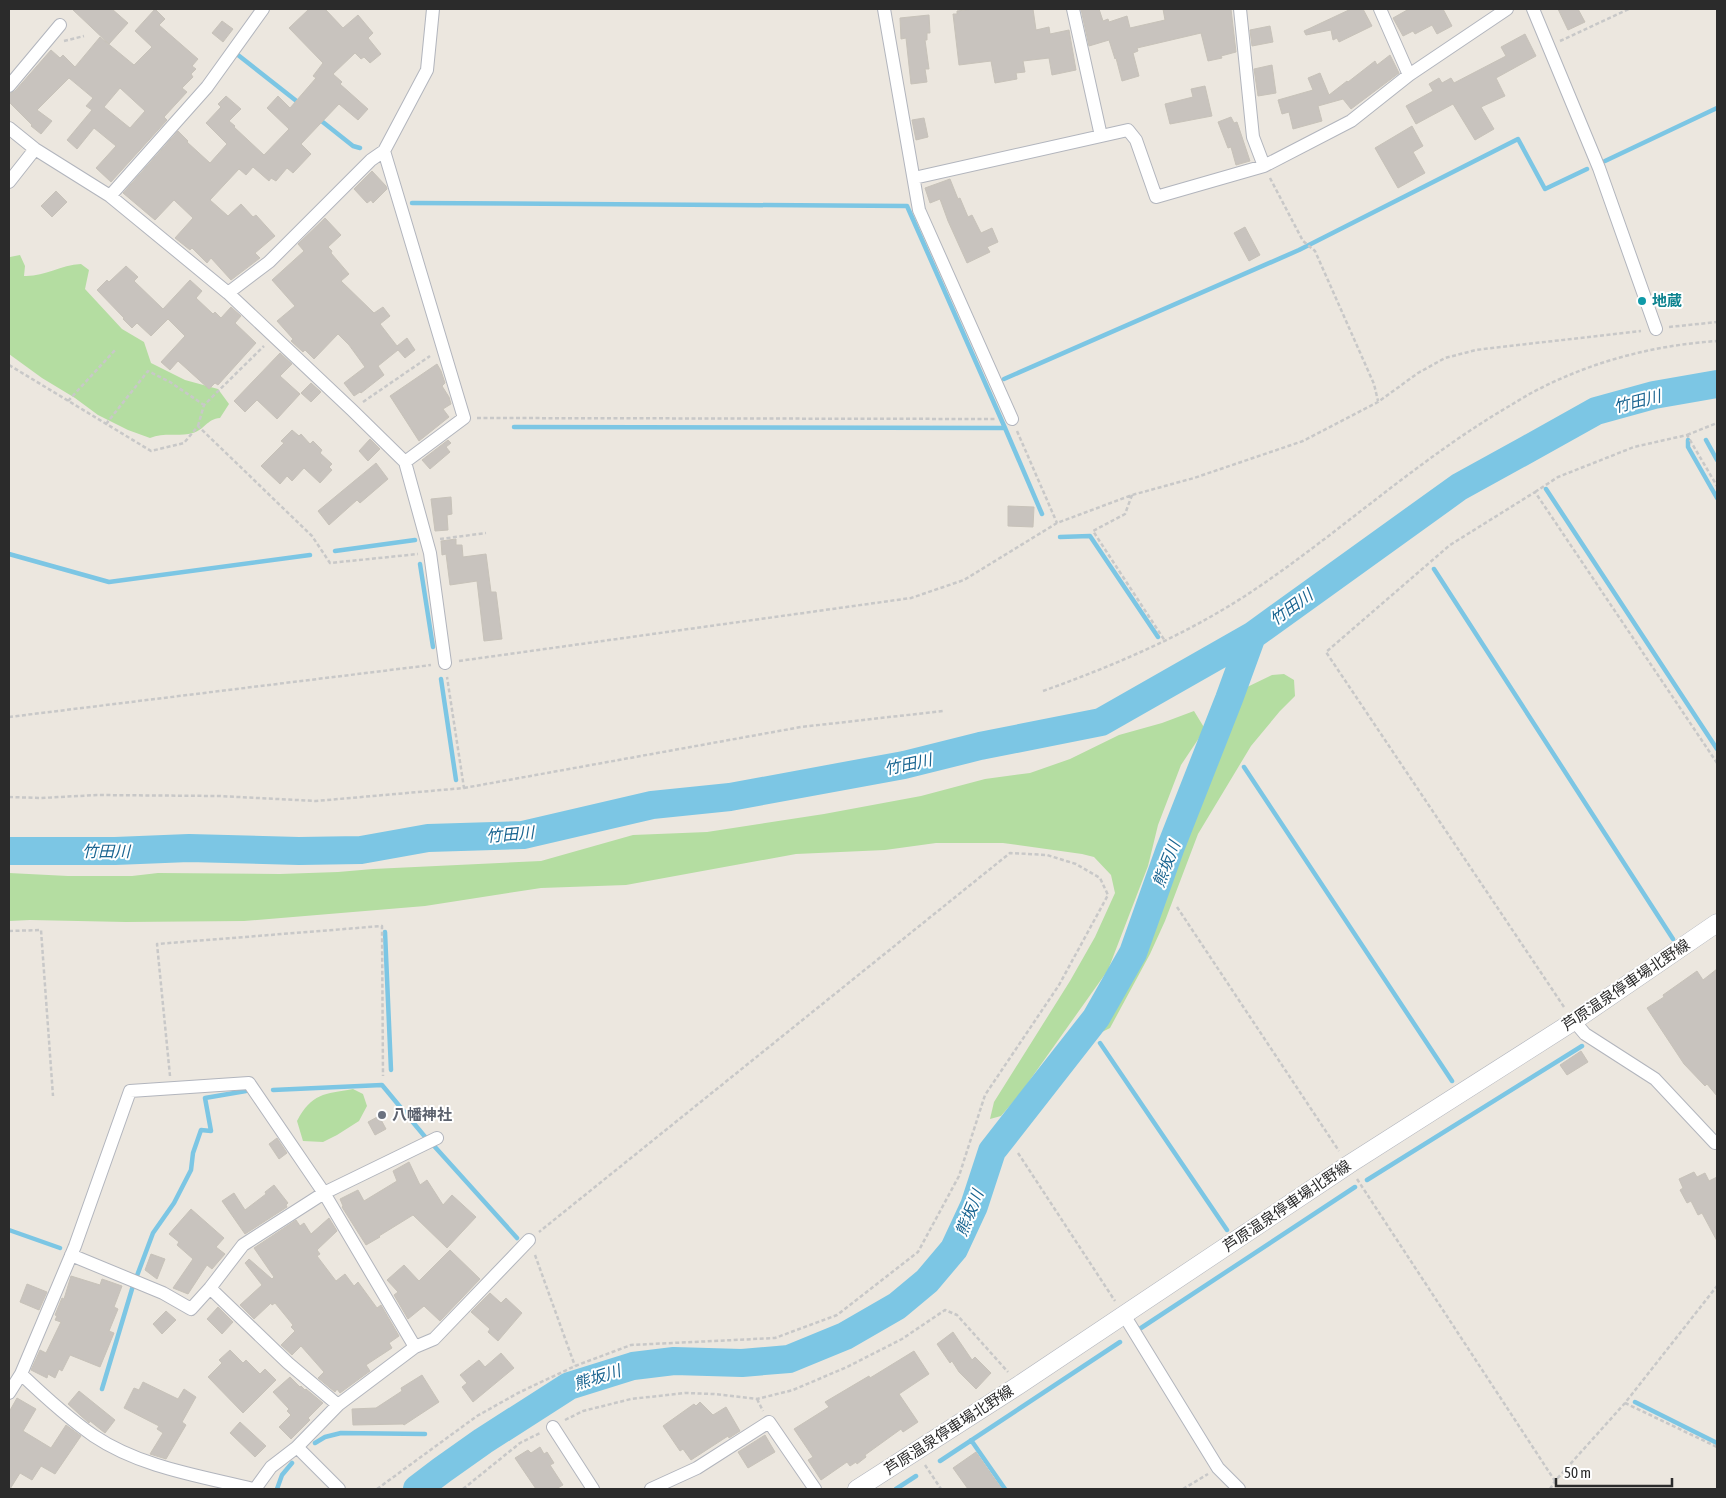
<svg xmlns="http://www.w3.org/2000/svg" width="1726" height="1498" font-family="'Asap Condensed','Noto Sans JP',sans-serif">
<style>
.green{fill:#b4dda1}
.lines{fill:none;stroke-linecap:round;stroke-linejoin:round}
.stream{stroke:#7cc6e4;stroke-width:4.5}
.river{stroke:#7cc6e4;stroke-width:28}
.building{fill:#c8c3be;stroke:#c7c2b9;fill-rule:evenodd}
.street-casing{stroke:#b2b5bd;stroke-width:14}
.secondary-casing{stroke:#b2b5bd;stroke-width:19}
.path{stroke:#c8c8c8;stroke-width:2.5;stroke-dasharray:4 2.5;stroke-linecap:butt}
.street{stroke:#fff;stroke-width:12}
.secondary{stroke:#fff;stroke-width:18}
.culture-dot{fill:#0f9aa8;stroke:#fff;stroke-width:2}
.worship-dot{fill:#6b7280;stroke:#fff;stroke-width:2}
.labels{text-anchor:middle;stroke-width:4;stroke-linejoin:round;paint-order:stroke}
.culture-label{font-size:15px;font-weight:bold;fill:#0d838f;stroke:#fff;text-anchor:start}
.street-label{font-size:15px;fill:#2b2b2b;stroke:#fff}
.worship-label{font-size:15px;font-weight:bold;fill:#5b616d;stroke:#fff;text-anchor:start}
.water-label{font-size:16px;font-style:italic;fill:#1a6591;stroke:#fff}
</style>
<rect width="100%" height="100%" fill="#ece7df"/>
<path class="green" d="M20,255L25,266L24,276C44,277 60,265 81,264L89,270L85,289L122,329L144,342L151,363L185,380L218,389L229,404L220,418C207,419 204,430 193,433C178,437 164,432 150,438L128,430L98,415L75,398L42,378L9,354V263L10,257Z
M1284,674L1294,680L1295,696L1280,711L1251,746L1198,834L1165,921L1150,954L1110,1028L1098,1034L1097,1028L1103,1013L1126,979L1152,923L1190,818L1214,765L1235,703L1243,689L1272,675Z
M1194,711L1205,729L1181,765L1158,825L1148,866L1108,970L1020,1094L1001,1116L990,1119L994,1102L1070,981L1095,937L1115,893L1111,875L1094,857L1082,854L1003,843H936L885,850L796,854L626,885L541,888L425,906L244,921L126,922L30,920L9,921V873L68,876H132L158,873L280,874L338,872L373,869L541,861L633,835L707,832L824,814L921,796L985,779L1030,773L1070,759L1119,735L1162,723Z
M353,1089L363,1094L367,1106L359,1121L337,1135L323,1142L303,1141L297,1121C312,1093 324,1094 353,1089Z"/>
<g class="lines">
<path class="stream" d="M238,55L299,103
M319,119L353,146L360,148
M1605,161L1717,108
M412,203L907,206L1005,428
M1004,379L1299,250L1518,139L1545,189L1587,169
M514,427L1005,428L1042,514
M1688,440V447L1717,498
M1706,440L1717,460
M1546,489L1717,749
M1060,537L1090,536L1158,637
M335,551L415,540
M9,554L109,582L310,555
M420,564L433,647
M1434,569L1673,939
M441,679L456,780
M1244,767L1452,1081
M385,932L391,1070
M1100,1043L1227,1230
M273,1090L382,1085L426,1138
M435,1147L517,1238
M1367,1180L1582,1046
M9,1230L60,1248
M1141,1328L1355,1187
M102,1389L132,1289L153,1233L174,1203L191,1170L193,1153L201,1130L211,1131L205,1098L246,1091
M1635,1402L1717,1443
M971,1440L1005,1489
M315,1443L325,1437L341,1433L425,1434
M940,1461L1120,1342
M277,1489L282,1475L292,1463
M896,1489L916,1476"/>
<path class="river" d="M9,851H115L189,848L299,851L361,850L428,838L523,835L652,805L730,797L904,765L980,746L1101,722L1252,636L1459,487L1528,449L1596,411L1654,395L1717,384
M417,1489L442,1470L483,1441L569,1386L633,1366L674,1361L742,1363L789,1359L845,1336L897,1306L927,1281L954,1249L974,1206L992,1151L1096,1018L1133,953L1170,849L1229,699L1252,636"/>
</g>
<path class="building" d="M72,9H112L128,23L109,44Z
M155,9L165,19L159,25L198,59L192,66L196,69L191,74L193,77L182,88L187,92L164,117L167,120L111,182L96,168L116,146L94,128L77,149L67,140L92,110L86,106L93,98L69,78L37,110L52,121L41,134L31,126L32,125L9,102V94L15,91L51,50L60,58L63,55L75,67L100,37L134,65L152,47L135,31ZM120,88L145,111L130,128L104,107Z
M309,9H325L343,28L358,15L373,33L368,38L381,54L370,63L364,57L361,59L355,53L333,74L342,82L340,84L368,109L358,120L339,104L301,144L311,154L293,173L287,168L276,181L271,178L269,181L253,167L246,175L239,169L210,200L228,216L241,204L253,217L256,215L275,236L255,253L260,258L231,280L211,258L207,263L192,248L190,250L175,238L193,218L174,200L155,220L123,193L178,131L188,141L187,142L210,163L227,144L206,123L221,107L218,104L226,96L241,109L229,121L235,126L234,127L264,155L289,129L267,108L278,96L290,108L316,78L313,76L323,63L289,28Z
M973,9H1033L1036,30L1049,27L1050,34L1069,30L1076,70L1052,75L1049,58L1023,61L1025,72L1016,73L1017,79L995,83L991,61L959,65L953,14H957V11Z
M1081,9H1099L1103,21L1108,19L1109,22L1127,16L1130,28L1165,20L1163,9H1231L1236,52L1221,56L1222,58L1208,61L1201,33L1137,48L1138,51L1133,53L1139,76L1122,81L1116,58L1115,59L1109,40L1089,46Z
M1351,9H1363L1372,26L1339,42L1337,38L1333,40L1331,30L1306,35L1304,31Z
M1409,9H1443L1452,26L1437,34L1432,25L1415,34L1413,31L1403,36L1393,18Z
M1558,9H1578L1585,22L1568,30Z
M929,15L930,33H927V40H925L929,69H925L927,82L911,84L906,38L901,39L900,18Z
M222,21L233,29L223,42L212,33Z
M1270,26L1273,42L1252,46L1250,30Z
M1525,34L1536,56L1496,78L1505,96L1481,107L1494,129L1475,140L1453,104L1416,124L1406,106L1433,91L1429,84L1439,78L1442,83L1451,78L1454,83L1506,56L1501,47Z
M1390,55L1399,73L1351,109L1343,99L1318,106L1322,121L1293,129L1289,112L1282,114L1278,100L1313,90L1308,78L1320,73L1329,95L1347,81L1348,82L1375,61L1377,65Z
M1272,65L1276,93L1258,96L1254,69Z
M1205,86L1212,116L1170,124L1165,104L1193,97L1191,89Z
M1231,117L1234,123L1237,122L1250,161L1236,165L1231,147L1228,148L1218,122Z
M924,118L928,137L916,140L912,120Z
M1412,126L1423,146L1413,152L1425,173L1398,188L1375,148Z
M372,171L386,186L387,189L373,203L371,200L367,203L354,189Z
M950,179L958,199L960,198L968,217L972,215L981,233L992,228L998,242L987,247L990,252L967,263L948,221L940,199L930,203L925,188Z
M56,191L67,202L52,217L41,206Z
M325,218L341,235L328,247L332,251L331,253L349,274L341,281L374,313L383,307L390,316L380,324L397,346L407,338L415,350L405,358L398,350L378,366L384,375L361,393L360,392L354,396L344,383L365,367L349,345L338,334L314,359L305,350L303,352L291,341L293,339L277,321L295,306L272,280L304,251L298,244Z
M1245,227L1260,255L1249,261L1234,233Z
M126,266L138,277L134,281L163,309L190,280L202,291L196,298L213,314L215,312L221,318L231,307L241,316L235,323L256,343L218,385L215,383L209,389L178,361L170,370L161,362L185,336L168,319L151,336L137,323L132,328L123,319L124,318L97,290L107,280L109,282Z
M280,353L292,364L280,376L300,394L277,419L257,400L245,412L234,401Z
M437,364L441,371L445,383L442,386L449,397L451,404L443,409L449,417L419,441L390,396Z
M311,383L321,392L311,402L301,393Z
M292,430L299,436L301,434L310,444L313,441L322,450L320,453L332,464L329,467L332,470L320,483L304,468L292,481L287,476L280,484L261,466L284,443L281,441Z
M370,439L380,449L368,461L359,451Z
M448,440L451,443L446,447L450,452L430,469L422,460Z
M376,463L388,479L360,503L357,500L329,525L318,511Z
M451,497L452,514L447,515L448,530L435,531L431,499Z
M1008,506L1034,507L1033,527L1008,526Z
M456,539V545H462L463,557L486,554L491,592H496L502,639L484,641L477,581L450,585L446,554L442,555L441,541Z
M1717,969V1096L1707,1084L1705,1086L1684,1064L1647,1008L1664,997L1663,995L1697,971L1703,980Z
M1581,1051L1588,1062L1567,1075L1560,1065Z
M379,1116L386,1129L375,1135L368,1122Z
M277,1138L287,1153L279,1159L269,1144Z
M409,1162L420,1185L427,1180L443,1205L452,1195L476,1217L447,1248L413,1215L379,1236L380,1237L366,1245L342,1207L343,1206L340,1199L358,1190L364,1201L397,1181L393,1171Z
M1694,1172L1697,1177L1705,1173L1709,1181L1717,1177V1241L1702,1213L1698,1215L1691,1201L1687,1203L1680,1190L1683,1188L1679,1179Z
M274,1185L288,1203L286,1205L287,1207L245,1234L222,1201L234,1193L245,1210L266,1194L265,1192Z
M191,1209L224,1238L216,1247L225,1254L212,1269L207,1265L188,1294L173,1288L193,1259L177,1245L179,1242L169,1234Z
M329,1218L337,1231L317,1250L320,1254L317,1256L336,1281L345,1274L354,1286L358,1282L377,1308L381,1305L399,1336L389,1343L392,1348L366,1365L370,1371L340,1393L337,1389L335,1392L318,1378L324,1372L301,1346L292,1355L281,1345L295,1331L291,1327L293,1325L275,1303L272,1305L271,1303L254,1319L240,1305L262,1285L245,1263L249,1259L272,1279L274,1277L254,1248L296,1220L300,1226L304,1223L311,1234Z
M450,1250L480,1279L440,1321L424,1306L408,1319L394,1295L398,1292L387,1280L404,1265L419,1281Z
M151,1254L165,1259L157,1279L145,1270Z
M71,1276L100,1285L102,1279L122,1286L114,1307L118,1309L109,1331L114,1333L100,1367L70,1355L62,1371L59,1369L55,1378L48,1374L47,1378L31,1370L40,1350L46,1353L61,1322L55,1320L57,1316L55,1315L62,1298L64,1299Z
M27,1284L47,1292L39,1310L20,1302Z
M490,1293L501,1303L506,1298L522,1313L498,1341L488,1332L490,1329L471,1312Z
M218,1307L233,1322L222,1334L207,1319Z
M166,1311L176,1320L162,1334L153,1324Z
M953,1332L972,1360L975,1357L991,1373L976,1389L959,1372L952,1361L950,1363L937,1344Z
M230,1350L243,1363L246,1360L260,1374L265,1369L276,1380L243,1413L208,1377L222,1363L219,1360Z
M914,1351L929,1374L899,1394L918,1422L903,1432L901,1429L865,1455L866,1457L857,1464L856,1462L850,1466L847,1462L821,1480L808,1460L813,1457L794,1429L829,1407L825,1402L869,1376L870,1378Z
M501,1353L514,1368L473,1402L462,1387L467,1383L460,1375L479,1360L485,1367Z
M422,1375L439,1402L404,1425L403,1424L353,1425L352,1409L376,1408L402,1391L401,1388Z
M290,1377L300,1387L301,1386L305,1390L306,1389L323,1403L308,1418L310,1420L291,1439L279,1427L291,1415L287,1411L289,1409L273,1392Z
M143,1382L178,1399L184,1389L196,1397L182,1422L186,1425L166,1459L150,1454L163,1433L157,1429L159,1426L124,1408L134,1388L139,1390Z
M79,1391L115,1420L105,1433L90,1421L89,1423L80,1415L68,1404Z
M17,1398L36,1409L23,1431L51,1448L66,1425L81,1436L55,1474L41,1466L32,1480L20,1473L10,1489H9V1412Z
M700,1402L713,1415L726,1407L740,1431L729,1438L728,1436L691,1460L683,1449L680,1451L663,1426L694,1404L696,1406Z
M240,1422L266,1446L255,1457L230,1433Z
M765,1435L775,1452L748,1468L738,1452Z
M540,1447L544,1454L547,1452L554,1463L550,1465L563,1485L556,1489H536L515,1458L528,1450L531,1453Z
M976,1452L994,1478L1002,1489H968L953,1468Z"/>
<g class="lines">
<g class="street-casing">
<path id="street" d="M884,9L919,210L1012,419
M1073,9L1101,136
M1240,9L1253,137L1264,166
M1380,9L1409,75L1507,9
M1533,9L1599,168L1656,329
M9,86L60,25
M9,128L35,149L110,196L228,293L352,410L405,462L430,553L445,663
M914,178L1128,130L1136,140L1156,197L1264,166L1351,121L1409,75
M9,182L35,149
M110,196L207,87L263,9
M228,293L269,262L371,160L384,151
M405,462L464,418L384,151L427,70L433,9
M1574,1021L1585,1034L1655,1079L1715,1143L1717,1141
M71,1255L163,1293L191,1309L210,1288L243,1245L324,1193L437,1138
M210,1288L288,1363L338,1405
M1124,1315L1218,1468L1239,1489
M21,1374C44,1396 68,1418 94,1436C140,1467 200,1476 253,1489
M9,1393L21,1374L75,1246L130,1091L249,1083L324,1193L415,1347
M553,1427L593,1489
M297,1447L339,1489
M255,1489L271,1467L297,1447L338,1405L415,1347L434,1339L529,1240
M651,1489L697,1468L769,1422L815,1489"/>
</g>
<g class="secondary-casing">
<path id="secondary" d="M857,1489L1019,1385L1348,1165L1574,1021L1717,923"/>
</g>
<path class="path" d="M64,41L84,36
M1560,41L1629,9
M1270,178L1303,241L1315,251L1374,384L1378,401
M1669,327L1717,322
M9,365L151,451L184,443L198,426L312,536L330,563L418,554
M68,401L116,349
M363,402L430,356
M477,418L997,419
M106,424L148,371L170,382L204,405
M198,426L204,405L264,346
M1017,431L1057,523
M1687,435L1717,423
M1535,492L1558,477L1634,447L1687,435L1717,486
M1132,495L1125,514L1093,531L1165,641
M440,539L486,533
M459,661L911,598L964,580L1057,523L1132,495L1194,478L1303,441L1378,402L1418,373L1445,358L1476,350L1501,347L1641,331
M1043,691C1113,666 1183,636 1245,596C1335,537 1413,463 1506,408C1518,401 1530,393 1543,387C1597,360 1657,345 1717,341
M9,717L431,665
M464,788L801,727L943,711
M9,797L41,798L97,795L219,796L316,801L464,788L447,677
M1177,907L1339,1151
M9,931L41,930L53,1096
M1564,1007L1326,652L1450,545L1535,492L1717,763
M170,1076L157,944L382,926L383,1076
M1018,1153L1115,1301
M1357,1179L1555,1481
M535,1255L575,1366
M757,1399L763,1411
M1625,1403L1717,1447
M565,1420L583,1411L631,1399L685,1393L714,1394L757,1399L793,1390L847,1367L902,1339L945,1310L957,1315L1008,1372
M925,1465L941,1489
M377,1489L477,1416L518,1393L575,1366L631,1345L775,1338L837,1315L918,1252L959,1176L985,1095L1059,985L1108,895L1100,878L1076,864L1047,855L1010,853L539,1232
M463,1489L520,1443L540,1433
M1183,1489L1208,1474
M1550,1489L1555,1481L1625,1403L1717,1286"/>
<use href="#street" class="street"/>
<use href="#secondary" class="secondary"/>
</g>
<circle class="culture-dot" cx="1642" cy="301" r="5"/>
<circle class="worship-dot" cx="382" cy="1115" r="5"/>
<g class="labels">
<g class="culture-label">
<text x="1652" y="306">地蔵</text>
</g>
<g class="street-label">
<text transform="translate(1626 985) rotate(-34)" y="5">芦原温泉停車場北野線</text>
<text transform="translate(1287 1206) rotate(-34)" y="5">芦原温泉停車場北野線</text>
<text transform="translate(949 1430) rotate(-33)" y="5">芦原温泉停車場北野線</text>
</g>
<g class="worship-label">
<text x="392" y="1120">八幡神社</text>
</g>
<g class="water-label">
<text transform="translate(1637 401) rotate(-14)" y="6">竹田川</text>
<text transform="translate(1291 607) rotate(-36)" y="6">竹田川</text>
<text transform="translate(908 764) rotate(-12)" y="6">竹田川</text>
<text transform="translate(510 834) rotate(-5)" y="6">竹田川</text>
<text x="106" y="857">竹田川</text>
<text transform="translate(1166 864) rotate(-69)" y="6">熊坂川</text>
<text transform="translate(969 1213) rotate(-68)" y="6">熊坂川</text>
<text transform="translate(597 1377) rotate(-18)" y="6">熊坂川</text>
</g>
</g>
<rect width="1726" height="1498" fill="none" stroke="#2b2b2b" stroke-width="20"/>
<path d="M1556 1478v8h116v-8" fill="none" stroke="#2b2b2b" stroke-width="2.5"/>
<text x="1564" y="1478" font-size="15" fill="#2b2b2b" stroke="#ffffff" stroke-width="4" paint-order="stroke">50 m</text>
</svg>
